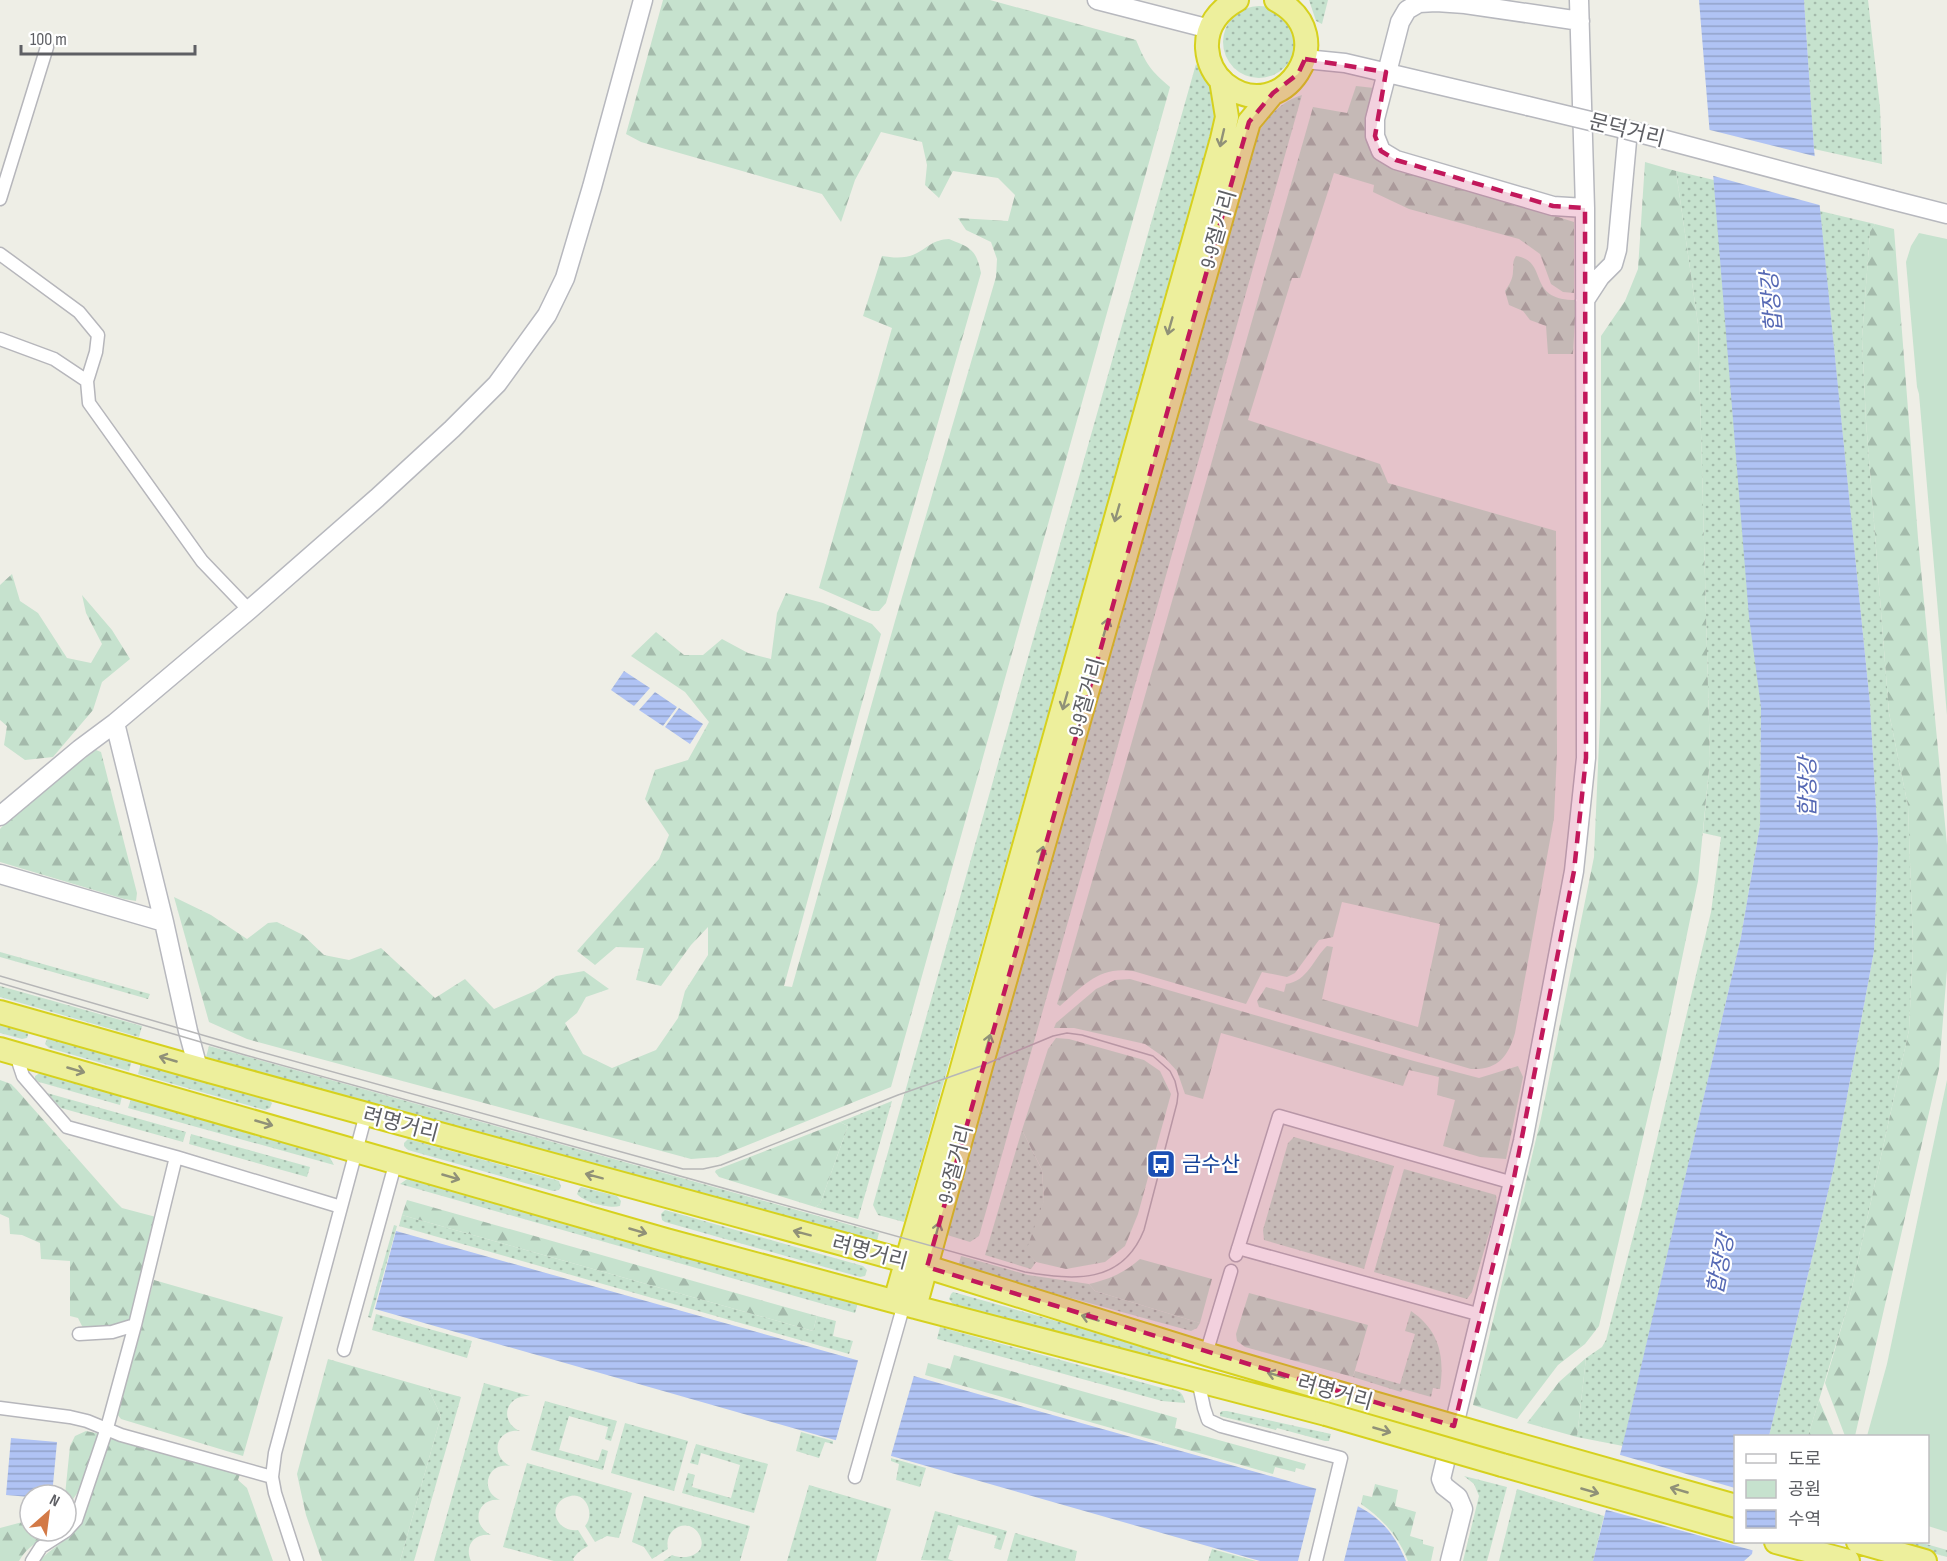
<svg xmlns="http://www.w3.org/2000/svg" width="1947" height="1561" font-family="'Sofia Sans Condensed','Noto Sans KR',sans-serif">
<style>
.grass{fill:url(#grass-dots)}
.forest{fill:url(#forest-firs)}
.green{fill:#c6e2ce}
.water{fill:url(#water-rules)}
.pier{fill:#eeeee6}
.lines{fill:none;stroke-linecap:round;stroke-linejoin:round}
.street-casing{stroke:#b6b6bb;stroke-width:15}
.secondary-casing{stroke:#b7b8be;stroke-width:21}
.highway-casing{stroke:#d6d11e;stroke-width:26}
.street{stroke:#fff;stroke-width:12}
.secondary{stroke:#fff;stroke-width:18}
.highway{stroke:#edef9c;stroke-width:22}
.tram{stroke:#b6b6b7;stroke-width:1.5}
.secondary-bridge-casing{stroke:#b7b8be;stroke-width:21;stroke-linecap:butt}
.highway-bridge-casing{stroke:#d6d11e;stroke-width:26;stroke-linecap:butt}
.secondary-bridge{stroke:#fff;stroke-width:18}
.highway-bridge{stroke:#edef9c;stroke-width:22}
.oneway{stroke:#909178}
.marked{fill:#c2185b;fill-opacity:0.2;stroke:#c2185b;stroke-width:4.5;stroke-dasharray:12 8;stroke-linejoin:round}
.labels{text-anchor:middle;stroke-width:4.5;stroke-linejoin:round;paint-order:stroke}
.street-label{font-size:21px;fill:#5e5f64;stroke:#fff}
.transit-label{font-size:21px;fill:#164399;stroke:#fff;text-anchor:start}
.water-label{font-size:22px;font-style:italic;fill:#5669b4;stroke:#fff}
</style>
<defs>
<pattern id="grass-dots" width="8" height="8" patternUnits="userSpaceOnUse" patternTransform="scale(1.5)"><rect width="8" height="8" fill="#c6e2ce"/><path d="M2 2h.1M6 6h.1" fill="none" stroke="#a4baab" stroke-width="1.8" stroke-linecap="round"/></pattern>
<pattern id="forest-firs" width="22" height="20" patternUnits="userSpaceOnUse" patternTransform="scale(1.5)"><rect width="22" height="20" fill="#c6e2ce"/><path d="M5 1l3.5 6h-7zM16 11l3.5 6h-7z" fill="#a4baab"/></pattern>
<pattern id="water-rules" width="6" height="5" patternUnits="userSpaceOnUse" patternTransform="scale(1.5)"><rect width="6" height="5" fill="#b0c3f4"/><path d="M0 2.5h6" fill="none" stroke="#92a2c9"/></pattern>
</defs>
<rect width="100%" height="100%" fill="#eeeee6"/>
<path class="grass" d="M1309,0H1328L1322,24L1316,21Z
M1804,0H1868L1880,107L1882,164L1814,149Z
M1223 42a36 36 0 1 1 72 0a36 36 0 1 1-72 0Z
M1196,64C1213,82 1216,108 1213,132L904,1222L878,1215L873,1205Z
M1302,95L979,1236L970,1242L944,1234L1252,144C1264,121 1277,103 1302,95Z
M1676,171L1714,180L1761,707L1760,825L1741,937L1623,1446L1577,1437L1586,1358L1602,1347L1606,1340L1641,1206L1711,912L1721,837L1703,833L1710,759L1698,324Z
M1820,211L1875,224L1870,233L1862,338L1866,421L1889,713L1908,806L1913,946L1909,1030L1848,1305L1808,1436H1769L1834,1167L1874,951L1878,842L1870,704Z
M0,952L150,994L148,999L0,957Z
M0,986L142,1026L139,1037L0,997Z
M0,1022L27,1030L28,1035L27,1038L22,1039L0,1033Z
M49,1037L132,1060L129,1071L49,1048L45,1044L47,1039Z
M209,1046L879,1233L876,1244L206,1057Z
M141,1063L268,1099L272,1103L270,1108L265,1110L138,1074Z
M40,1073L122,1096L120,1105L39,1082L35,1079V1076Z
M47,1093L186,1132L183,1142L61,1108Z
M131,1099L321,1152L329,1156L334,1165L128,1108Z
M892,1101L858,1219L815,1207L820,1204L848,1126L840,1122Z
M1022,1130L1042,1170L1044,1201L1027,1251L1036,1262L1031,1269L985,1255Z
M191,1134L310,1167L307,1177L189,1144Z
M1294,1137L1394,1166L1364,1269L1264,1240L1263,1230L1288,1143Z
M408,1139L556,1180L559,1181L561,1187L559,1190L553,1191L408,1150L404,1146V1143Z
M1404,1169L1496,1195L1497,1206L1472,1292L1467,1299L1374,1272Z
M410,1177L858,1303L855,1313L400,1184Z
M581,1187L617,1196L621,1201L620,1206C609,1209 584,1202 577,1194L579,1189Z
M665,1210L863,1266L867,1270L865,1276L860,1277L665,1222L662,1220L661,1214Z
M402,1215L813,1331L817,1316L836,1321L833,1336L853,1341L849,1354L399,1226Z
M394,1225L397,1226L371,1318L368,1317Z
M961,1256L1028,1275L1089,1284L1095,1291L1200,1323L1197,1328L1191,1331L958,1267Z
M953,1292L1167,1352L1171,1357L1170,1362L1164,1364L953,1304L949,1299L951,1294Z
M1411,1311C1439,1330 1445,1356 1440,1389L1433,1388L1431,1397L1403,1389L1401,1392L1353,1377L1355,1371L1400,1384L1415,1334L1405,1331Z
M376,1314L472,1341L467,1358L372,1330Z
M940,1327L1166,1389C1177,1390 1183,1390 1185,1403L1162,1401L937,1339Z
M484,1383L530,1396C506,1394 498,1421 520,1431C496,1428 489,1455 510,1466C487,1462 479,1491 500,1500C477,1497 470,1525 491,1535C474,1533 464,1546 471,1561H434Z
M428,1388L461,1397L414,1561H400L441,1416Z
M545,1401L617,1421L611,1441L605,1439L608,1427L569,1416L559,1450L598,1461L602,1449L608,1451L603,1470L531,1450Z
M1222,1411H1227L1331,1434L1329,1441H1325L1277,1428L1276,1430L1220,1416V1413Z
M625,1423L688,1441L674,1491L611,1473Z
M801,1432L833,1441V1444L825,1442L819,1458L796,1451Z
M696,1444L768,1464L754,1513L682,1493L688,1473L695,1475L692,1487L731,1498L740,1465L701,1453L698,1465L690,1463Z
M891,1458L926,1468L920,1487L896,1480L899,1464L891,1461Z
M527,1463L632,1493L619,1538L607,1536L595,1542L585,1526C596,1513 585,1489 567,1497C546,1505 556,1533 578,1530L588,1546C581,1550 578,1552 573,1559L574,1561H554L503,1547Z
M1464,1476L1507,1487L1487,1561H1463L1479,1496L1474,1484Z
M809,1485L891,1509L876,1561H787Z
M1517,1489L1604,1516L1593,1561H1499Z
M644,1496L750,1526L740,1561H663L672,1555C686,1561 708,1554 700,1536C691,1516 663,1527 668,1549L652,1559L644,1547L632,1542Z
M935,1511L1007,1531L1001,1550L994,1548L997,1536L958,1525L948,1559L954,1561L921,1560Z
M1015,1533L1077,1551L1075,1561H1007Z
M1893,1542H1919L1947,1550V1557Z
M1212,1549L1256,1561H1208Z"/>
<path class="forest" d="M663,0H990L1136,40C1146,64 1151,71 1170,87L891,1087L718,1157L691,1159L247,1039L209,1022L174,897L211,915L247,939L268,923L277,922L303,935L324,955L349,960L381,948L435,998L465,979L494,1009L535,991L556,976L584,971L609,989L586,997L577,1013L565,1023L583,1054L612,1068L656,1050L678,1018L685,991L708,955V927L691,945L661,986L636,980L644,948L616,947L595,965L577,951L659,859L669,835L645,799L655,770L688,760L709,722L685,692L631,656L656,632L684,655H703L722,639L748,653L771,659L777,613L786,593L823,603L872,624L881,634L784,986L792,987L895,621L996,277L997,259L991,242L966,230L958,218L1008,221L1015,195L998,178L953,171L939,198L925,185L927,165L922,142L881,132L855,180L841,222L822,194L641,142L626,134Z
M1356,86L1374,88L1366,134L1453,184L1574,222V293L1563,292L1551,284L1540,254L1519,239L1409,209L1373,192L1374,185L1334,173L1300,278H1292L1248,420L1380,464L1388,483L1556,531L1557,753L1554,818L1515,1033C1508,1057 1498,1070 1471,1069L1259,1007L1257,1001L1266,987L1284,992L1286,984C1308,981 1313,959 1327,946L1333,947L1322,999L1418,1027L1440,924L1342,902L1333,937L1319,940L1295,973L1287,977L1262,972L1246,1004L1133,971C1099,966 1084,985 1060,1006L1057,1004L1313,107L1347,113Z
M1645,162L1676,171L1698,324L1710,759L1698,881L1661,1060L1599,1326L1585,1344L1558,1365L1517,1419L1473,1405L1541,1118L1594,857L1601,697V336L1625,301L1638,269Z
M1875,224L1894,229L1918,538L1947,845V970L1939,1069L1855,1436H1845L1825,1383L1848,1305L1909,1030L1913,946L1908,806L1889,713L1866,421L1862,338L1870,232Z
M949,239C971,248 976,249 981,273L886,603L879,611H872L819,588L892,328L863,316L882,256C894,258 906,259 917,253C930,246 933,240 949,239Z
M1516,256C1550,261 1525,300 1576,300L1573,354H1548L1546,326L1530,320L1523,311L1509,305L1505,291C1509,285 1513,279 1513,271C1514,264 1512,262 1516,256Z
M12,574L20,601L38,613L67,658L91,663L102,644L86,613L82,595L112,630L130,659L102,682L93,710L53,757L25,760L4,745L7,726L0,720V585Z
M96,750L101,752L137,893L136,901L124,899L0,862V829L16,810Z
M1130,979L1414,1061L1479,1078L1518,1066L1523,1077L1506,1159L1480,1157L1443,1146L1455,1100L1437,1095L1439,1077L1409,1070L1403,1086L1221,1033L1203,1099L1185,1094L1177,1071L1165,1058L1145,1044L1074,1028H1054L1056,1023L1096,989L1115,980Z
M1056,1038L1069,1039L1144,1060L1160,1071L1171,1094L1138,1214L1125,1246L1105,1262L1066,1269L1036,1262L1026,1251L1044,1200L1042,1170L1022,1130L1048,1049Z
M0,1080L11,1084L16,1089L115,1201L122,1208L156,1217L131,1318C123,1328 95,1327 83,1328L78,1318L70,1316V1261L41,1259L40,1243L22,1235L10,1234L9,1218L0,1214Z
M840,1122L848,1126L820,1204L815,1207L719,1177L715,1172L716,1170Z
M407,1200L817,1316L813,1331L402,1215Z
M1140,1259L1212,1279L1200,1323L1095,1291L1089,1284C1110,1279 1124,1273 1140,1259Z
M154,1280L283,1317L243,1456L121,1419L117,1414Z
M1249,1293L1368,1325L1353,1377L1245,1347L1237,1341L1236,1334Z
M954,1355L1177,1418L1175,1428L1306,1464L1304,1470L1296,1468L1295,1472L1275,1467L1273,1474L925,1375L928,1363L950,1369Z
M1586,1358L1577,1437L1527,1423L1559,1382Z
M328,1359L428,1388L441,1416L400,1561H322L306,1515L297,1474Z
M1819,1400L1834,1436H1808Z
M86,1431L100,1434L85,1479L78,1492L71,1502L66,1503L65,1495L70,1446L75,1436Z
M108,1436L240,1474L238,1480L247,1488L273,1561H40C50,1548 65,1543 75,1530C89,1513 101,1459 108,1436Z
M1375,1484L1398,1490L1395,1506L1416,1512L1410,1536L1423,1540V1544L1434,1547L1431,1561H1408C1399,1537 1382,1518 1361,1504L1363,1495L1372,1497Z
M30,1520V1531H56C42,1539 27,1546 19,1561H0V1528Z"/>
<path class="green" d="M1919,233L1947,239V715L1919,394L1917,387L1906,262L1911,246Z
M1947,1080V1532L1928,1526V1436H1867L1887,1364Z"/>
<path class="water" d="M1699,0H1804L1814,149L1870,704L1878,842L1874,951L1834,1167L1769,1436H1736V1542H1754L1752,1554L1744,1561H1593L1627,1427L1741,937L1760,825L1761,707L1749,617Z
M624,671L650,688L634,706L611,690Z
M655,692L677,707L663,726L639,710Z
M679,708L703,724L690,744L665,727Z
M396,1231L1317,1489C1360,1505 1387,1515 1406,1561H1260L375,1309Z
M11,1438L57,1442L52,1495H30V1497L6,1495Z"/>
<path class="pier" d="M1706,129L1818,157L1823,206L1710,175Z
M859,1357L915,1372L890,1459L835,1443Z
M1617,1454L1735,1488L1736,1542H1757L1755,1551L1603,1509Z
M1317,1486L1359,1502L1344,1561H1298Z"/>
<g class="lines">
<g class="street-casing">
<path id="street" d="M0,199L47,47
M0,254L79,312L98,335L96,352L87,381L89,403L202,561L249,610
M0,339L54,359L87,381
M20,1054L19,1064L23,1076L67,1127L176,1157L341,1207
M1238,1248L1481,1315
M1236,1255L1279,1116L1513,1183
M79,1334L112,1332L135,1325
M344,1350L396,1161
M1206,1354L1231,1271
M1198,1380L1204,1408L1208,1420L1221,1426L1341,1458L1316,1561
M0,1408L70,1417L87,1421L121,1435L272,1477
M855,1477L904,1304
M66,1531L76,1520L107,1428L135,1325L176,1157
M32,1561L41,1547L66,1531
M297,1561L275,1493L272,1477L275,1453L366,1114"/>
</g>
<g class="secondary-casing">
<path id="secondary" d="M1097,0L1210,29
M1580,21L1465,4L1436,2L1419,3L1407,10L1400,22L1375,119V136L1381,151L1396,160L1553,206L1585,208
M1305,59L1345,63L1528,106
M1892,200L1947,214
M1585,300L1600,277L1613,264L1617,250L1628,130
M115,723L164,922L188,1031L198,1068
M0,816L80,749L115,723L249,610L377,498L452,429L497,384L547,315L565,278L592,187L643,0
M0,874L164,922
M1450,1561L1463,1509L1458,1497L1444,1486L1441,1479L1523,1141L1574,871L1586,758L1585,208L1579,0"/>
</g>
<g class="highway-casing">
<path id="highway" d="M1237,0C1219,10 1206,26 1207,48C1208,62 1214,75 1225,84C1282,129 1345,36 1276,0
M0,1012L198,1068L927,1267L1206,1354L1332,1391
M0,1049L666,1240L915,1307L1326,1414
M895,1301L960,1075L1222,139L1227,117L1221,80
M915,1307L981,1066L1242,146L1249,122L1273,93
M1509,1442L1736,1506
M1502,1465L1736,1531
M1776,1542L1848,1561
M1858,1542L1925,1561"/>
</g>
<use href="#street" class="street"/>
<use href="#secondary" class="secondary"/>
<use href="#highway" class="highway"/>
<path class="tram" d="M0,976L247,1048L683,1169H703L721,1165L898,1095L981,1066L1053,1036L1067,1033L1082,1035L1153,1056L1170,1071L1175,1081L1178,1094L1177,1103L1144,1230C1122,1285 1074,1280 1025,1272L245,1055L0,983"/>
<g class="secondary-bridge-casing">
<path id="secondary-bridge" d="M1528,106L1628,130L1892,200"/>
</g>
<g class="highway-bridge-casing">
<path id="highway-bridge" d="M1332,1391L1509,1442
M1326,1414L1502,1465"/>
</g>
<use href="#secondary-bridge" class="secondary-bridge"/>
<use href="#highway-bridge" class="highway-bridge"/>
</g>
<defs><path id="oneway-shaft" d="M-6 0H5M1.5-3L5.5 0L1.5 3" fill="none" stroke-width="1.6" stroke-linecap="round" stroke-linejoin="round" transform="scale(1.5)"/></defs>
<g class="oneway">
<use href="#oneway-shaft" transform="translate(1222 138) rotate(103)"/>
<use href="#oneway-shaft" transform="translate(1170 326) rotate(106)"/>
<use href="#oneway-shaft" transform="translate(1117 513) rotate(106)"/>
<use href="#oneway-shaft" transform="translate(1106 627) rotate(-74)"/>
<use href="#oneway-shaft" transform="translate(1065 701) rotate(106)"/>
<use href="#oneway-shaft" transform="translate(1041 855) rotate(-74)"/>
<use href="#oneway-shaft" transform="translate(988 1043) rotate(-74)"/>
<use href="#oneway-shaft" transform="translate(168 1059) rotate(-164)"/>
<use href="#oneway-shaft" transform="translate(76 1070) rotate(16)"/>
<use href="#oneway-shaft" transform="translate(264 1123) rotate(16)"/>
<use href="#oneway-shaft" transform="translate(594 1176) rotate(-165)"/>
<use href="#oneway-shaft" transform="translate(451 1177) rotate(16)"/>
<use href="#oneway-shaft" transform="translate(638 1231) rotate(16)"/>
<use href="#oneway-shaft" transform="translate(937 1231) rotate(-75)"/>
<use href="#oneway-shaft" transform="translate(802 1233) rotate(-165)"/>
<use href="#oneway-shaft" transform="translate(1090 1318) rotate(-163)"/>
<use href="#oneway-shaft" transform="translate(1276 1375) rotate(-164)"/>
<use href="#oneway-shaft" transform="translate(1382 1430) rotate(16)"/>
<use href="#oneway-shaft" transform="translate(1679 1490) rotate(-164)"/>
<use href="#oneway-shaft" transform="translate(1590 1491) rotate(16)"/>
</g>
<path class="marked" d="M1305,59L1386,72L1375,136L1381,151L1396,160L1553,206L1585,208L1586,758L1574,871L1513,1183L1454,1426L927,1267L1242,146L1249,122L1273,93L1298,74Z"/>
<defs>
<g id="bus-square" transform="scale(1.5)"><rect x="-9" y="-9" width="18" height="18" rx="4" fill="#1a4fb4" stroke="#fff"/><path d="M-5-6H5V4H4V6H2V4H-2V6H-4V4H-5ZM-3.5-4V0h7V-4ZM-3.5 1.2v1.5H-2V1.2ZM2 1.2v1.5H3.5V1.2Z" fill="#fff"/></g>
</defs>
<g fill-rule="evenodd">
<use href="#bus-square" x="1161" y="1164"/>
</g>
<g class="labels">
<g class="street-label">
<text transform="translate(1627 130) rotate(14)" y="7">문덕거리</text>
<text transform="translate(1218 229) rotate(-74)" y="7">9·9절거리</text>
<text transform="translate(1086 697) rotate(-74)" y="7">9·9절거리</text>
<text transform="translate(401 1124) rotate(15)" y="7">려명거리</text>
<text transform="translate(955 1164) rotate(-75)" y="7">9·9절거리</text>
<text transform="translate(870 1252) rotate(15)" y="7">려명거리</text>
<text transform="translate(1335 1392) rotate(16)" y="7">려명거리</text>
</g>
<g class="transit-label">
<text x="1182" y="1171">금수산</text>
</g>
<g class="water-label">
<text transform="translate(1771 302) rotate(-95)" y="8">합장강</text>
<text transform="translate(1807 787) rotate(-90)" y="8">합장강</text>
<text transform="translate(1720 1264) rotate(-79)" y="8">합장강</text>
</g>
</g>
<rect x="1734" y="1435" width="195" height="108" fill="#ffffff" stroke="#bfbfc1" stroke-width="1.5"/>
<rect x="1746" y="1454" width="30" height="9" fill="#ffffff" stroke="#bfbfc1" stroke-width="1.5"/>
<text x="1788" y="1465" font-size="18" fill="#5e5f64">도로</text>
<rect x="1746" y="1480" width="30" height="18" fill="#c6e2ce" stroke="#bfbfc1" stroke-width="1.5"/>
<text x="1788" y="1495" font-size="18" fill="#5e5f64">공원</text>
<rect x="1746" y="1510" width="30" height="18" fill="url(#water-rules)" stroke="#bfbfc1" stroke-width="1.5"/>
<text x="1788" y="1525" font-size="18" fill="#5e5f64">수역</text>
<g transform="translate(48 1513) rotate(28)"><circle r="28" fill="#ffffff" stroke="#bfbfc1" stroke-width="1.5"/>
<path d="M0-4.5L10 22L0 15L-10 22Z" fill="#d37a47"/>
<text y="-9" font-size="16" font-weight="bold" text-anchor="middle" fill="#5e5f64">N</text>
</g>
<path d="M21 45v9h174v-9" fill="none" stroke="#5e5f64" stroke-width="3"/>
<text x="30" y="45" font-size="18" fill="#5e5f64" stroke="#ffffff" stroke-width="4.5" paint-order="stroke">100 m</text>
</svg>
